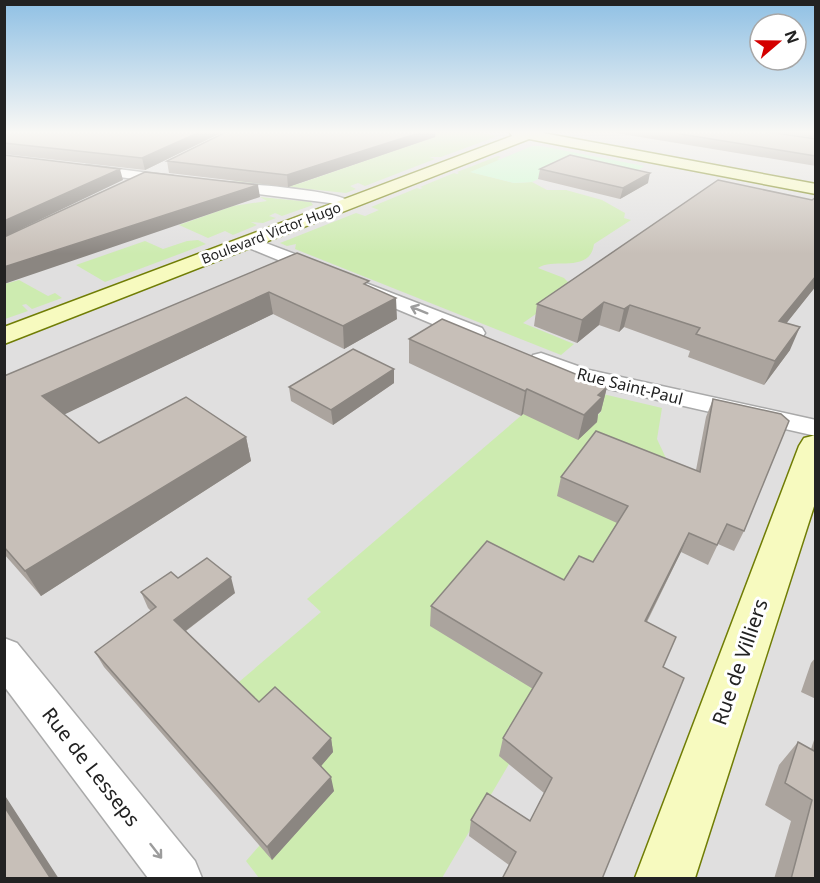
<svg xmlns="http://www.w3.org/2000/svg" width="820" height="883" font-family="'Noto Sans',sans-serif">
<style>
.residential{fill:#e0dfdf}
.grass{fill:#cdebb0}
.park{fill:#c8facc}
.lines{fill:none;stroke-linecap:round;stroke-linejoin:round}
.street-casing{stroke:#a9a9a9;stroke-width:3}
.secondary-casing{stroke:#707d05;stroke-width:3}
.street{fill:#fff;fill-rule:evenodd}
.secondary{fill:#f7fabf;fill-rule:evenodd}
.wall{fill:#aba49e}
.shaded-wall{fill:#8b8681}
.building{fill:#c7bfb8;stroke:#8b8681;stroke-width:1.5}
.oneway{stroke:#9c9c9c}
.labels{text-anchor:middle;stroke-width:6;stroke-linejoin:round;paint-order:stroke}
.far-street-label{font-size:14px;fill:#222;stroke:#fff}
.street-label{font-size:16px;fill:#222;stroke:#fff}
.near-street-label{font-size:20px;fill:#222;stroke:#fff}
</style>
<rect width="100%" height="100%" fill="#f2efe9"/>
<path class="residential" d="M5,131H815V878H5Z"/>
<path class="grass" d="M402,131H473L498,136L441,157H429L435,159L365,186L358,183L350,186L356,189L346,193L233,181L238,178L298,184L434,137Z
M498,156L501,157L497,159L500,160L471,172L514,183L532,182L547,190H566L602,200L625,213L624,218L631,220L594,244C590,274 554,257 538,268L564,278L571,285L570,290L523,323L574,344L561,355L295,249L296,244L287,246L280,243L356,213L365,216L379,210L371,207L417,188L420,189L423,188L420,187L454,173L457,174L459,173L457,172Z
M260,197L311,202L313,205L282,216L275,213L269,216L276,218L263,223L251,222L257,225L233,235L225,231L208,238L179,225L233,206L267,201Z
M198,240L206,244L105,282L76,265L145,241L163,249L187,241Z
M19,280L48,296L55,293L62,298L32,309L26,304L22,305L28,311L5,319V284Z
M565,385L662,408L657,439L672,471L624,522L587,582L559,599L430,625L516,679L540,687L509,764L442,878H259L246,861L260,845L263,717L233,687L321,612L307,599L523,414L592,420L601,412Z"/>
<path class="park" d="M532,146H541L644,166L627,178L569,165L532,182L514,183L470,172Z"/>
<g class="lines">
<g class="street-casing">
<path id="street" d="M86,165L173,176L180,180L173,184L81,172L79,169Z
M223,182C246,184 342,190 354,204L346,209L330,203L218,189L216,186L218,183Z
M250,237L329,267L331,271L329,275H315L244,246L242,242L244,238Z
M363,282L482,328L485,333L482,338L474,339L466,338L356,292L353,288L356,284Z
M541,353L589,370L816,420V436L574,381L533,365L530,360L533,355Z
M4,638L17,643L195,861L202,878H148L4,686Z"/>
</g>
<g class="secondary-casing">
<path id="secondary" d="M509,131H544L543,133L816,184V194L529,139L4,344V327L512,136Z
M816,435V500L695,878H635L799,446L804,438Z"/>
</g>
<use href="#street" class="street"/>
<use href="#secondary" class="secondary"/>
</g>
<path class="wall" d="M4,131H225L145,170L4,154Z
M228,131H436L435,137L288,187L169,173L167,161Z
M616,131H762L816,139V166L616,133Z
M768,131H816V138Z
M540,169L648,183L620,199L538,179Z
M816,197V286L786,323L790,350L764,385L688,357L690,351L624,327L619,332L599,325L577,343L534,326L537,304L812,200Z
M297,253L369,286L397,319L344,349L273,314L64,414L99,443L246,437L251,461L41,596L4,554V376Z
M409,339L607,387L601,411L598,414L597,422L578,440L523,414L521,416L409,363Z
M394,383L333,425L291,401L289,387Z
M713,399L744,531L734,551L718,544L708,565L681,552L647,622L509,865L469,836L471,820L530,821L544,793L499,756L503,738L533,689L430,626L431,606L564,580L593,562L617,523L557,496L561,477L696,470L706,417Z
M178,578L235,593L186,631L259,702L331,738L333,752L321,766L334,791L272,860L104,667L95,652L151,611L148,608L141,592Z
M816,657V699L801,692L811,663Z
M816,734V879H774L791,821L765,805L779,765L798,742L811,749Z"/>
<path class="shaded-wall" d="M202,131H225L145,170L142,158Z
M425,131H436L435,137L288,187L287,175Z
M120,169L123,180L4,237V221Z
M650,173L648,183L620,199L623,188Z
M258,185L260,197L4,284V267Z
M816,276V286L770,344L779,321Z
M269,292L273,314L53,420L42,396Z
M396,298L397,319L344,349L343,326Z
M604,302L599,325L577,343L582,320Z
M630,305L624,327L619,332L624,309Z
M800,327L790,350L764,385L775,361Z
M394,369V383L333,425L331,410Z
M607,387L601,411L598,414L597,422L578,440L584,415L598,395Z
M527,389L523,414L521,416L525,391Z
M246,437L251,461L41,596L25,571Z
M689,533L681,552L637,640L645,621Z
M231,577L235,593L180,635L174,620Z
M331,738L333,752L316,772L313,758Z
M331,777L334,791L272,860L267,847Z
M4,794L59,879H51L4,806Z"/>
<path class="building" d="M4,131H202L142,158L4,143Z
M228,131H425L287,175L167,161Z
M662,131H762L816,139V156Z
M4,155L120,169L4,221Z
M570,155L650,173L623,188L540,169Z
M145,172L258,185L4,267V237Z
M718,180L812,200L816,197V276L779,321L800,327L775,361L696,334L700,328L630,305L624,309L604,302L582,320L537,304Z
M297,253L369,281L364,284L396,298L343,326L269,292L42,396L99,443L186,397L246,437L25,571L4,547V376Z
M442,319L607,387L598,395L602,397L584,415L527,389L525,391L409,339Z
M353,349L394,369L331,410L289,387Z
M713,399L781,414L789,421L744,531L727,524L717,545L689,533L645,621L676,637L663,667L684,678L602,879H502L516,852L471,820L487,793L530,821L552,778L503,738L542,673L431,606L487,541L564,580L579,556L593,562L628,506L561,477L596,431L700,472Z
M207,558L231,577L174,620L259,702L275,687L331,738L313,758L331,777L267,847L95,652L156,607L141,592L171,572L178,578Z
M798,742L816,752V879H791L812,800L785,783Z
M4,806L51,879H4Z"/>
<defs><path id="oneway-shaft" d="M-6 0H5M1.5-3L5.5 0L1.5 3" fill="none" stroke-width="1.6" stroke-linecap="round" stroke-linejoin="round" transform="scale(1.5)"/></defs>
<g class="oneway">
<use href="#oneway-shaft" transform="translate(419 310) rotate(-158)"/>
<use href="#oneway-shaft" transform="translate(156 851) rotate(52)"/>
</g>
<linearGradient id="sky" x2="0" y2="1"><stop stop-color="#8fc0e4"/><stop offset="0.52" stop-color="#f9f8f5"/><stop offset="1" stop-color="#f9f8f5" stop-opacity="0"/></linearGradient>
<rect width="820" height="254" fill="url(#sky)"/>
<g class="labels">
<g class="far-street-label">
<text transform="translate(271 233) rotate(-21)" y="5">Boulevard Victor Hugo</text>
</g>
<g class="street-label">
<text transform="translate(630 386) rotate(14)" y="6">Rue Saint-Paul</text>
</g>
<g class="near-street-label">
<text transform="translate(740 662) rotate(-71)" y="7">Rue de Villiers</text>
<text transform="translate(91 767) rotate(52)" y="7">Rue de Lesseps</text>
</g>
</g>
<rect width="820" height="883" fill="none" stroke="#222222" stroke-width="12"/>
<g transform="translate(778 42) rotate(70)"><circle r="28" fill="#ffffff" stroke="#a7a7a7" stroke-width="1.5"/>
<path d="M0-4.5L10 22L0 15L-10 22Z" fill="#d40000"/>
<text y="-9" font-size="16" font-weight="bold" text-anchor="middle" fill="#222222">N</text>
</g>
</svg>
